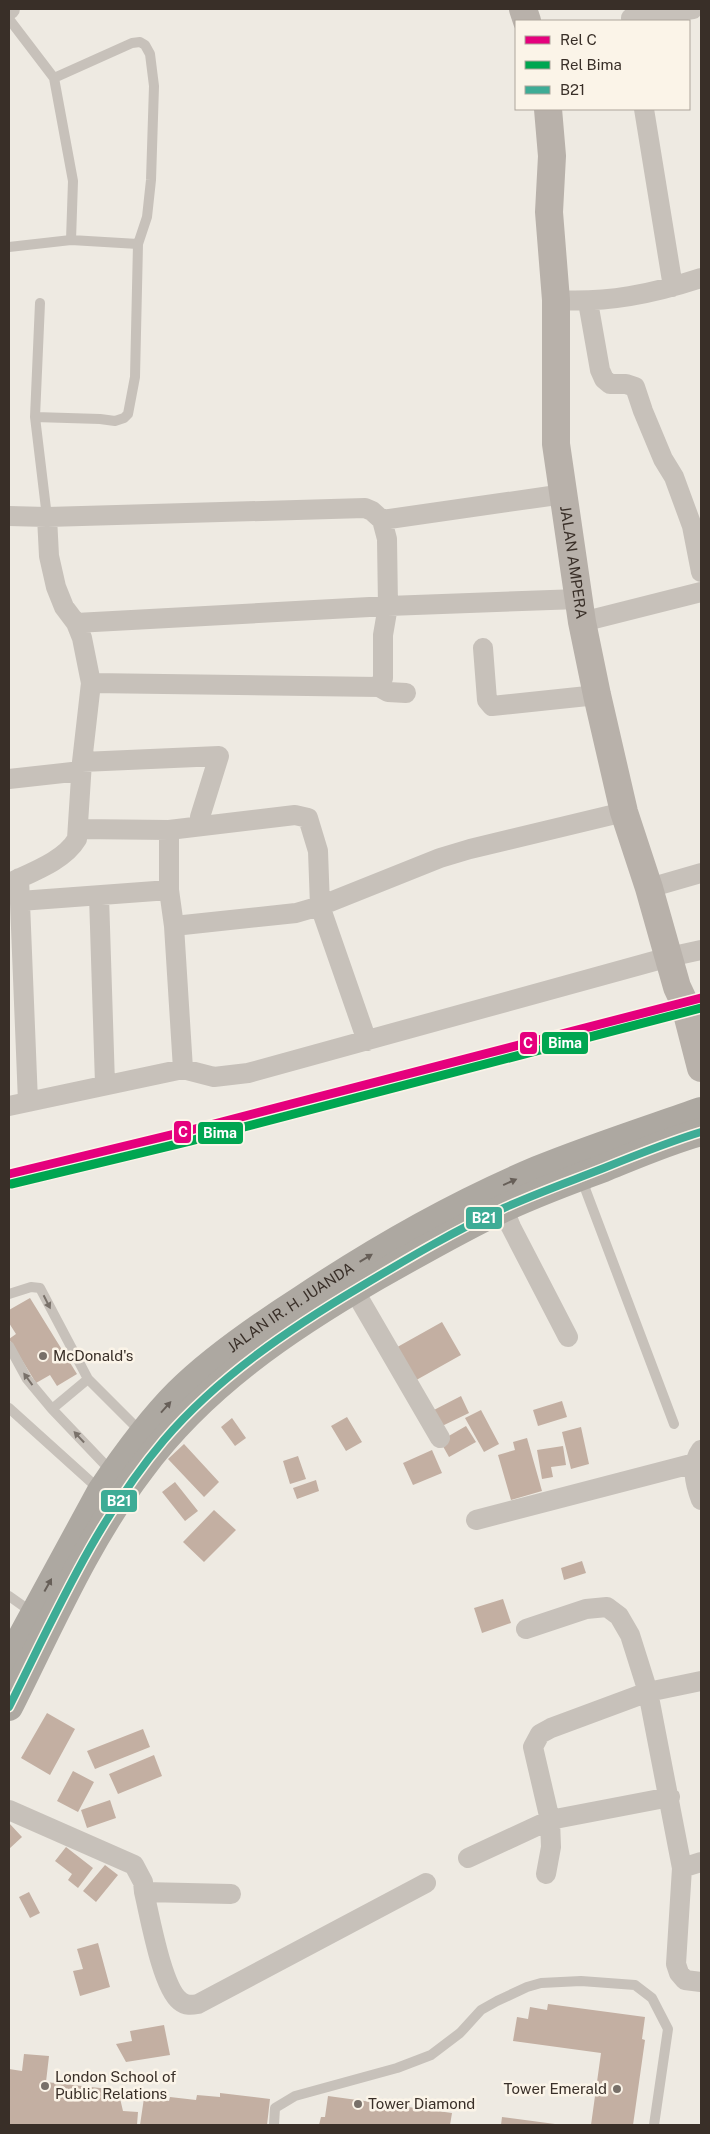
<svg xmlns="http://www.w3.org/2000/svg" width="710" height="2134" font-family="'Public Sans',sans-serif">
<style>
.building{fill:#c3afa2}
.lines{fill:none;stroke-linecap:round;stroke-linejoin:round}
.lane{stroke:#c7c1ba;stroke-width:10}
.street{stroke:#c7c1ba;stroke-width:20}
.secondary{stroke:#b8b1aa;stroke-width:28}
.highway{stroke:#ada8a1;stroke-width:28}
.bus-1-casing{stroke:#fbf4e8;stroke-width:11}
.bus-1{stroke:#3eac96;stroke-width:8}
.rail-1-casing{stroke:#fbf4e8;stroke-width:12}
.rail-2-casing{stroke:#fbf4e8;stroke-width:12}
.rail-1{stroke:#e5007d;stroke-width:9}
.rail-2{stroke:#00a651;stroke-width:9}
.oneway{fill:#675f58}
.oneway2{fill:#79716a}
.poi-dot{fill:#787069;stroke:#fbf4e8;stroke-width:2}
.labels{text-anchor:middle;stroke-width:5;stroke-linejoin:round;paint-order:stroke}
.street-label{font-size:15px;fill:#392f28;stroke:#fbf4e8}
.poi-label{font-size:15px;fill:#392f28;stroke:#fbf4e8;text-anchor:start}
.line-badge{stroke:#fbf4e8;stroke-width:2}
.badge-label{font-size:14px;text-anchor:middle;font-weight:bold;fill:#fff}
</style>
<rect width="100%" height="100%" fill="#eeeae2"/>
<path class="building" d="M30,1298L77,1374L57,1386L50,1375L36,1383L9,1339L16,1334L9,1323V1310Z
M442,1322L461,1355L411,1383L392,1350Z
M461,1396L469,1413L440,1427L432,1411Z
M562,1401L567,1417L538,1426L533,1410Z
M481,1410L499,1444L484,1452L465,1418Z
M347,1417L362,1442L346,1451L331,1426Z
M232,1418L246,1438L235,1446L221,1427Z
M466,1426L476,1442L449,1457L440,1441Z
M581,1427L589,1464L571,1469L562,1432Z
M527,1438L542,1491L511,1500L498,1455L515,1450L513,1442Z
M184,1444L219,1482L204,1497L168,1459Z
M563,1446L566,1465L551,1467L553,1477L542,1479L537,1450Z
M432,1450L442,1473L413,1485L403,1463Z
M298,1456L306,1479L290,1484L283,1461Z
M316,1480L319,1491L297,1499L293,1488Z
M175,1482L198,1511L185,1521L162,1492Z
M214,1510L236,1530L204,1562L183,1542Z
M582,1561L586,1573L564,1580L561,1568Z
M503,1599L511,1623L482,1633L474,1608Z
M47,1713L75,1729L50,1775L21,1758Z
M143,1729L150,1747L95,1769L87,1751Z
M154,1755L162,1776L118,1794L109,1774Z
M73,1771L94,1782L78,1812L57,1801Z
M110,1800L116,1818L87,1828L81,1810Z
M9,1823L22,1837L9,1849Z
M66,1847L93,1868L78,1888L68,1880L72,1874L55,1861Z
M105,1865L118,1875L96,1902L83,1891Z
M29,1892L40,1913L30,1918L19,1897Z
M98,1943L110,1987L80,1996L73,1971L83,1969L77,1949Z
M548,2004L645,2017L642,2039L645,2040L633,2125H591L601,2053L513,2041L517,2017L528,2019L530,2007L547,2010Z
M164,2025L170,2055L126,2062L116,2044L132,2041L130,2031Z
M24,2054L49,2056L46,2082L118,2090L123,2111L138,2112L137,2125H9V2069L22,2071Z
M220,2093L270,2099L267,2125H140L144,2098L169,2101L170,2097L196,2100L197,2095L220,2097Z
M328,2096L452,2113L450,2125H319L321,2117H325Z
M502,2117L555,2124V2125H501Z"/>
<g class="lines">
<path class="lane" d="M9,19L54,78L132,43L140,42L145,45L150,54L154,86L151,180L147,217L138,244L135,377L128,414L124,418L115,421L100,419L35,417
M54,78L73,181L71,240
M9,247L71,240L138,244
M40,303L35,417L47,517
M583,1176L586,1191L674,1424
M9,1294L31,1287L40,1288L88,1379
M9,1346L27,1379L52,1409
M9,1408L101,1491
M112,1472L52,1409L88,1379L142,1433
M9,1596L33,1613
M274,2125L275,2108L295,2096L397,2068L431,2055L460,2033L481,2010L497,2001L527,1987L541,1983L581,1981L635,1985L652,1998L668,2029L654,2125"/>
<path class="street" d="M9,10L10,9
M631,18L693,9
M644,109L673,287
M556,300C608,303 652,294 701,278
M588,302L600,370L604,379L610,384H626L635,387L643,411L663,459L674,477L692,526L701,572
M9,516L47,517L365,508L372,511L382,520L387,539L388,606L383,635V678L379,687
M382,520L564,494
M582,622L701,592
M76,623L388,606L579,599
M483,648L487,700L492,706L597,695
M91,683L379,687L388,692L406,693
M82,762L219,756L200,817V826
M9,779L81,771
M78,829L169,830L295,815L308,818L318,851L320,906L367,1041
M169,830V890L174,926L183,1069
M19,878L28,1102
M9,883C32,872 64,861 77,839L82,762L91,683L82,638L76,623L64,607L56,587L49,556L47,517
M649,888L701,873
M99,896L105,1084
M20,901L169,890
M174,926L296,913L320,906L440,858L470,849L624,812
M9,1106L183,1069L214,1077L248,1073L669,957L701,950
M503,1208L511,1227L568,1337
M354,1290L440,1438
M701,1450C690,1465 695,1484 701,1500
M476,1520L695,1463
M526,1629L586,1609L607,1607L619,1616L630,1635L648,1692L682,1868L676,1964L679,1973L685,1980L701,1982
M9,1810L134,1865L143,1882L144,1892L231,1894
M468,1858L550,1820L670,1797
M682,1868L701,1862
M546,1874L551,1847L550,1820L533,1747L540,1734L551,1728L648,1692L701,1681
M144,1892C150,1917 162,1987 180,2001C186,2006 192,2005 198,2004L426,1883"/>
<g class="secondary">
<path d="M523,9L527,21"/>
<path id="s1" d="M548,109L552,156L549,212L556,300V444L582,622L597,695L624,812L649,888L677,987L684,1002L701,1068"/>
</g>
<g class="highway">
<path id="s2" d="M9,1660L101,1491C124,1457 149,1422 178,1393C213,1358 260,1326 302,1299C377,1249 454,1205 537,1170C591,1148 647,1130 701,1111"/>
<path d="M9,1707C50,1626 86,1541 141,1469C202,1386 288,1328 376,1277C418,1253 460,1229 504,1208C537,1193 571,1180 604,1168C636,1155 668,1141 701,1132"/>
</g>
<g class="bus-1-casing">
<path id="bus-1" d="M9,1707C55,1615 97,1519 164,1440C218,1377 289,1329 360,1287C407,1259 454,1231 504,1208C537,1193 571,1181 604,1168C636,1155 668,1142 701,1132"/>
</g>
<use href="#bus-1" class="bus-1"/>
<g class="rail-1-casing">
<path id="rail-1" d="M9,1174L187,1131L701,998"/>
</g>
<g class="rail-2-casing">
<path id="rail-2" d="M11,1184L190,1141L701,1008"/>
</g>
<use href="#rail-1" class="rail-1"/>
<use href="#rail-2" class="rail-2"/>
</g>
<defs><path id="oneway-solid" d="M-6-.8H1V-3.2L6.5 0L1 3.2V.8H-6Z" transform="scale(1.25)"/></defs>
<g class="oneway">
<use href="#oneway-solid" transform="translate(510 1182) rotate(-24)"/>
<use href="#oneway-solid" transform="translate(366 1258) rotate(-31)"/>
<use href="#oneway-solid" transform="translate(166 1407) rotate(-48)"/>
<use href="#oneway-solid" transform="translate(48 1585) rotate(-61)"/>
</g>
<g class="oneway2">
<use href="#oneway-solid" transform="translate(47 1302) rotate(63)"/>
<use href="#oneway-solid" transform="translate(28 1379) rotate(-126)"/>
<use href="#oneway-solid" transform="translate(79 1437) rotate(-133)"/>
</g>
<g class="poi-dot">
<circle cx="43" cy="1356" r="5"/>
<circle cx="45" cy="2086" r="5"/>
<circle cx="617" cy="2089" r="5"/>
<circle cx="358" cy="2104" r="5"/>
</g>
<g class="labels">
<g class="street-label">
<text dy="5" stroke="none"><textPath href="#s1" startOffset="455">JALAN AMPERA</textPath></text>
<text dy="5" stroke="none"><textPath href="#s2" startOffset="459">JALAN IR. H. JUANDA</textPath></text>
</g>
<g class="poi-label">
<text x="53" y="1361">McDonald's</text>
<text x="55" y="2082">London School of<tspan x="55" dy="17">Public Relations</tspan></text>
<text x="607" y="2094" text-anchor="end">Tower Emerald</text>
<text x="368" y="2109">Tower Diamond</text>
</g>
</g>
<g class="line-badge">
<rect x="519" y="1031" width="19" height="24" rx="5" fill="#e5007d"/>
<rect x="541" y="1031" width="48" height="24" rx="5" fill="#00a651"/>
<rect x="173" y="1120" width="19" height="24" rx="5" fill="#e5007d"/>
<rect x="197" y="1121" width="47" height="24" rx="5" fill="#00a651"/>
<rect x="465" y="1206" width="38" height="24" rx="5" fill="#3eac96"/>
<rect x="100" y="1489" width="38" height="24" rx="5" fill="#3eac96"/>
</g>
<g class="badge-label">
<text x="528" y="1048">C</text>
<text x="565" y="1048">Bima</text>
<text x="183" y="1137">C</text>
<text x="220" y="1138">Bima</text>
<text x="484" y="1223">B21</text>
<text x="119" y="1506">B21</text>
</g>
<rect width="710" height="2134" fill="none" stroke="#392f28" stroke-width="20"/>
<rect x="515" y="20" width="175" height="90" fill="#fbf4e8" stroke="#ada59b"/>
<rect x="525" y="36" width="25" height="8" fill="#e5007d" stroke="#ada59b"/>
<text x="560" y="45" font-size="15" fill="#392f28">Rel C</text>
<rect x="525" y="61" width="25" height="8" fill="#00a651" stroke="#ada59b"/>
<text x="560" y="70" font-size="15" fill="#392f28">Rel Bima</text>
<rect x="525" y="86" width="25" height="8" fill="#3eac96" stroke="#ada59b"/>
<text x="560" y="95" font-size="15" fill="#392f28">B21</text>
</svg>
